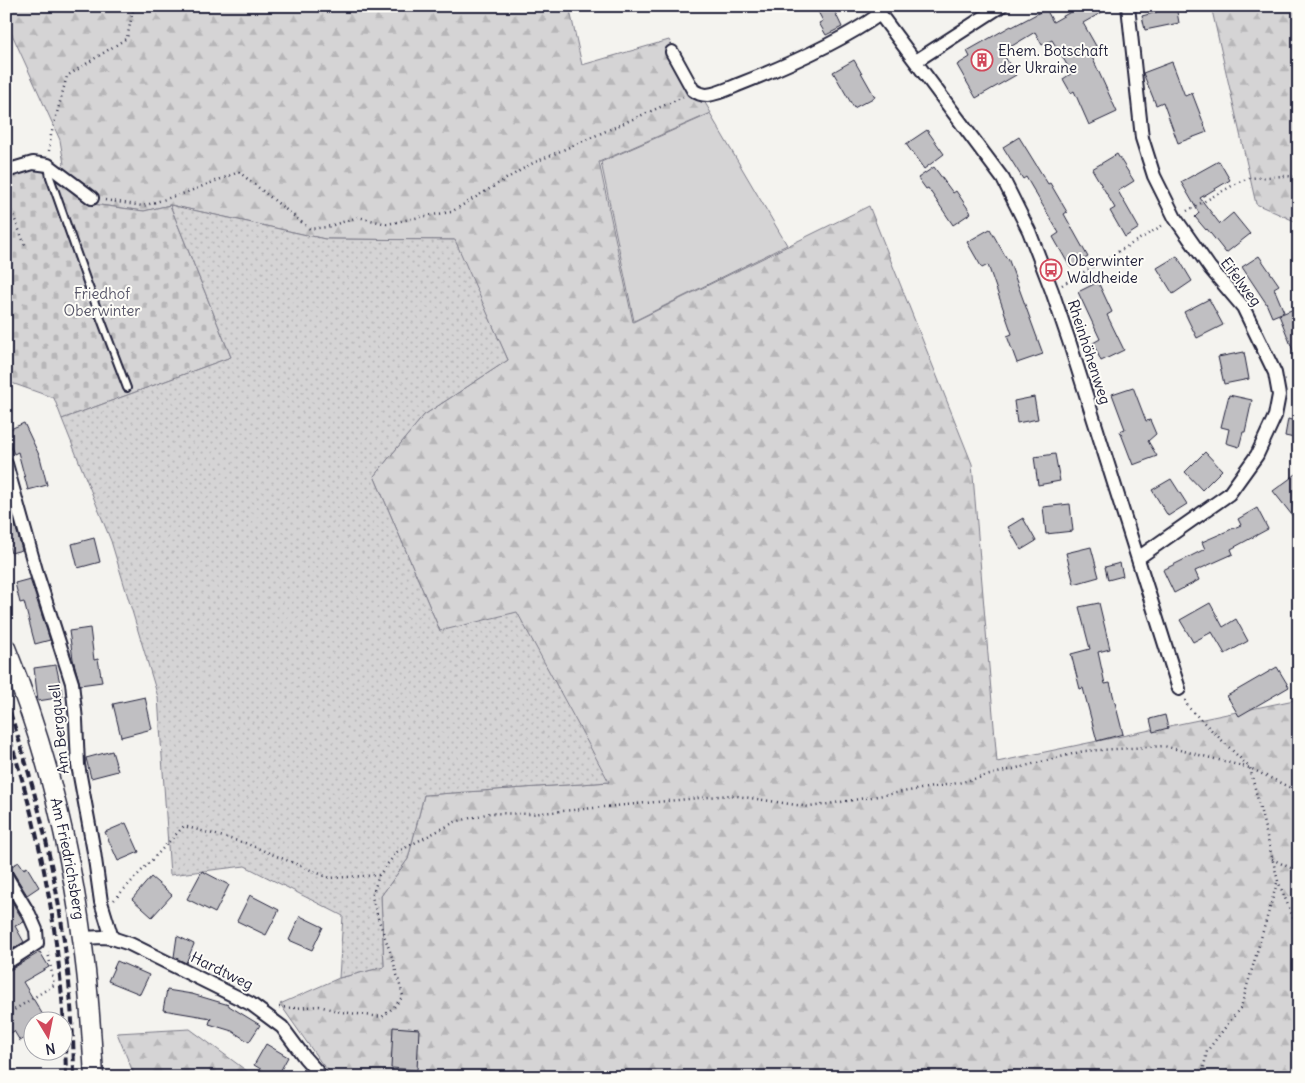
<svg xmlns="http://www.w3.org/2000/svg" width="1305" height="1083" font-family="Delius,sans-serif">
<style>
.grass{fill:#d5d4d5;stroke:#7c7b88}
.forest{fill:url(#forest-firs);stroke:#7c7b88}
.cemetery{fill:url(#cemetery-stones);stroke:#7c7b88}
.park{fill:url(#park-dots);stroke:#7c7b88}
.building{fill:#c0bfc2;stroke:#22223b}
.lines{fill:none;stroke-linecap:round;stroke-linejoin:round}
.lane-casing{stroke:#22223b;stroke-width:10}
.street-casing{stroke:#22223b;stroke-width:16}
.secondary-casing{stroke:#22223b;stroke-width:21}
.path{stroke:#22223b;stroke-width:2.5;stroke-dasharray:1 4;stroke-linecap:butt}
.lane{stroke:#fdfcf7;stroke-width:6}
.street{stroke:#fdfcf7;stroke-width:12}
.secondary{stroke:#fdfcf7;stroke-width:18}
.rail{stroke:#22223b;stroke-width:4;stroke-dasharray:8 4;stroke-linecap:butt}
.labels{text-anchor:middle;stroke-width:4;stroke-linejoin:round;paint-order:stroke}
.poi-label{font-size:15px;fill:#22223b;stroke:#fdfcf7;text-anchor:start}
.street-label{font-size:15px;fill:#22223b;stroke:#fdfcf7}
.park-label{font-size:15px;fill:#585769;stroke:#fdfcf7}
</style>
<defs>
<pattern id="forest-firs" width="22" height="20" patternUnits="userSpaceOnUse" patternTransform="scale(1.25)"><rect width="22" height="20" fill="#d5d4d5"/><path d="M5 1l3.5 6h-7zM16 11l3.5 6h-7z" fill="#b7b6b8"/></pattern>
<pattern id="cemetery-stones" width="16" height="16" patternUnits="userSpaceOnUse" patternTransform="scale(1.25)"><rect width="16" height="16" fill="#d5d4d5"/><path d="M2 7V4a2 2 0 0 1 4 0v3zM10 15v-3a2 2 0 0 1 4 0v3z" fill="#b7b6b8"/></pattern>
<pattern id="park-dots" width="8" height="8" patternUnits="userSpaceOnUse" patternTransform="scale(1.25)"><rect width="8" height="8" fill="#d5d4d5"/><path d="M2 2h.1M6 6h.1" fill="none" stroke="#b7b6b8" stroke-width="1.8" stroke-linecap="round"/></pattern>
</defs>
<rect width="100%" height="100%" fill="#f4f3ef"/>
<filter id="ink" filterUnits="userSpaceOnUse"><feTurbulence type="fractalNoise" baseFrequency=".02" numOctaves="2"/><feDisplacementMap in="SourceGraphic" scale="10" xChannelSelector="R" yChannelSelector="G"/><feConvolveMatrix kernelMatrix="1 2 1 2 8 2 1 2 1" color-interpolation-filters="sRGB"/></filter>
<g filter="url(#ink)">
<path class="grass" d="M710,114L787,245L634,321L601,162Z"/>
<path class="forest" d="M6,6H569L582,65L669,40L711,113L599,162L633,322L869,206L972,464L997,762L1299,699V1077H336L322,1064L280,1004L339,978L384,967L381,896L408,859L424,795L609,782L440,631L374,476L424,415L508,360L454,240L325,239L170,205L144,211L92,204L50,177L64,164L60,140L6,21Z
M1211,6H1299V223L1256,204Z
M190,1029L255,1077H135L117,1033Z"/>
<path class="cemetery" d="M37,168L92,204L144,211L170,205L231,357L62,419L54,398L6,381V176Z"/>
<path class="park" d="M170,205L325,239L455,240L508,360L424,415L374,476L440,631L517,612L609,782L424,795L408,859L381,896L384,967L339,978L343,916L245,866L170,875L158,697L111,541L62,419L231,357Z"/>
<path class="building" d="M815,6H832L842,27L826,35L819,23L823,21Z
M1081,6H1113L1083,23L1100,53L1092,57L1117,112L1089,125L1074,91L1071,93L1063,79L1072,73L1052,40L1042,45L1035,32L1002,52L1016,75L976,98L957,65L970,57L967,51L1011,26L1012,27L1046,9L1053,22Z
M1156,6H1176L1179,23L1145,30L1142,16L1157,12Z
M854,60L875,97L854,108L833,72Z
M1172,62L1185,96L1192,93L1207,132L1178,143L1163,102L1156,105L1143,73Z
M927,130L944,154L924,169L906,144Z
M1019,137L1048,184L1050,183L1067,212L1064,214L1088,257L1070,267L1053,237L1059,233L1026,177L1023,179L1003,147Z
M1117,154L1134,181L1118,191L1139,228L1125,237L1110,211L1115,208L1092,169Z
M1219,161L1230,180L1200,198L1220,224L1233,213L1250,234L1226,253L1207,229L1206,230L1195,217L1199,213L1181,182Z
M934,167L953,193L956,191L971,213L953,225L928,188L926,189L918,178Z
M990,229L1007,259L1008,258L1043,354L1017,363L1007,336L1012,334L988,265L982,268L967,242Z
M1177,256L1192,281L1173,294L1157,268Z
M1259,256L1279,285L1274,288L1284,312L1272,317L1266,303L1242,267Z
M1098,282L1112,312L1107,315L1124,350L1101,361L1093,343L1100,339L1078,292Z
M1209,299L1223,325L1197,338L1184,312Z
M1299,307V363H1298L1279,315Z
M1244,352L1249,379L1224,384L1218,357Z
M1133,387L1146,421L1150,420L1156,434L1148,441L1157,456L1133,465L1120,431L1125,429L1112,394Z
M1229,395L1252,400L1245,432H1243L1239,447L1226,443L1229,429L1221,427Z
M1034,397L1038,419L1017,423L1014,401Z
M1288,419L1299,422V439L1285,436Z
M24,423L40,457L47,485L28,490L18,452L14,454L6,436V431Z
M1205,452L1222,470L1202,490L1185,472Z
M1055,454L1060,481L1038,485L1034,457Z
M1299,472V524L1273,491Z
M1171,479L1187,504L1168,516L1152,490Z
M1070,504L1073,531L1046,534L1043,507Z
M1257,508L1268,529L1231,549L1233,554L1195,571L1199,580L1174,593L1163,570L1205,549L1202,542L1241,525L1238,519Z
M13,518L22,550L11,553L6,536V520Z
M1023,518L1036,541L1021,550L1008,527Z
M94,538L100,562L78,568L72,544Z
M1091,547L1099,577L1074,584L1066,553Z
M1120,563L1123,576L1108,580L1105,567Z
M30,579L50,640L35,644L24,602L20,603L15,583Z
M1099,603L1110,649L1098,652L1105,684L1110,683L1123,734L1097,741L1083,688L1080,689L1071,654L1090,649L1079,607Z
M1210,603L1223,627L1236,619L1248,641L1225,654L1212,632L1193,642L1180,620Z
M90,628L94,660L98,659L102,682L80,685L73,659L69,631Z
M56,665L63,697L38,701L34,668Z
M1277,667L1289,687L1239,716L1227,696Z
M145,697L152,729L121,737L113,704Z
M1165,715L1168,728L1153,732L1150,719Z
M112,751L118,771L91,778L86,758Z
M126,823L139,852L118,861L105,832Z
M19,862L24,869L27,867L39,887L27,895L13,872L8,868Z
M202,871L229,885L215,913L187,899Z
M151,877L172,895L152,917L132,899Z
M6,892L24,922L15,926L24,942L6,953Z
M250,895L279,910L266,935L237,921Z
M300,916L323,927L312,950L289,940Z
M177,936L194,944L186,963L174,957Z
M40,952L49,967L23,982L46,1020H32V1034L20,1041L14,1031L6,1036V971L10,970Z
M117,961L149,975L140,994L108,981Z
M167,990L192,994L229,1005V1006L260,1025L249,1042L232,1031L209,1024L211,1018L163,1010Z
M393,1027L419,1029L417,1070L391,1068Z
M266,1044L288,1057L277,1077H274L254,1065Z"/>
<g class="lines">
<g class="lane-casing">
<path id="lane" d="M48,166L50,177L87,282L127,388"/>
</g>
<g class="street-casing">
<path id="street" d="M874,6L1003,179L1029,231L1052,291L1069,341L1179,689
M1128,6L1142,138L1154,176L1175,218L1210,268L1243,307L1275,373L1279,395L1275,416L1257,455L1229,494L1138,558
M672,52L693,90C697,93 702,95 707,95C718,94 730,88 740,84C786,66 839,43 880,14
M916,61L1001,6
M6,171L33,163L48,165L92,198
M6,464L37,574L72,683L76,720L78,765L94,852L101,902L112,938
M6,876L29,914L36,930L37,943L6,963
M82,938L103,937L112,938L130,944L251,1004L282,1027L305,1058L322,1077"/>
</g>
<g class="secondary-casing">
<g id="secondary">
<path id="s1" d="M6,648C48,751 74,861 86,971C90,1006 92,1041 94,1077"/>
</g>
</g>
<path class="path" d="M49,151L51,135L67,76L127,38L134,6
M6,197L25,245
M105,200L143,206L185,193L239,172L310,229L327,227L358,217L387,224L420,217L451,212L531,164L683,97
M1187,211L1239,182L1249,178L1285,176L1299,177
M1062,285L1165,224
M1185,700L1188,707L1250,768L1278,881L1299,932
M1272,859L1299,872
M114,900L184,826L245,843L330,878L379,875
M279,1007L295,1008L319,1006L341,1012L382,1017L394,1007L403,996L392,957L378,918L372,897L379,875L397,852L455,822L490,813L531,814L730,795L810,807L958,783L1084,751L1164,746L1250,768L1299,792
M6,1015L54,985L48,952
M293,1077L298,1070
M1202,1077L1207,1051L1241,1007L1277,883"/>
<use href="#lane" class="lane"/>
<use href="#street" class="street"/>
<use href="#secondary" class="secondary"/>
<path class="rail" d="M6,701C48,822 73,949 74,1077
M6,728C44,840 64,959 66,1077"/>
</g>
</g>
<defs>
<g id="building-ring" transform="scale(1.125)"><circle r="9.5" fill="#fdfcf7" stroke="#d1495b" stroke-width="1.5"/><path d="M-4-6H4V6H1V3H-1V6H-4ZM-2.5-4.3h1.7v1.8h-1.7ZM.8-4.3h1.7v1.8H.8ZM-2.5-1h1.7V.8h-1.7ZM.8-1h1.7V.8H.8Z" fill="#d1495b"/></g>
<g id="bus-ring" transform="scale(1.125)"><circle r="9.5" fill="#fdfcf7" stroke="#d1495b" stroke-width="1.5"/><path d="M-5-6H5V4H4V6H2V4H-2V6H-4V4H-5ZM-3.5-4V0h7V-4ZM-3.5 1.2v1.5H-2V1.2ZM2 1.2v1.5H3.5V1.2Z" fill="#d1495b"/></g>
</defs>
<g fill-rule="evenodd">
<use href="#building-ring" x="982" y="60"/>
<use href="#bus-ring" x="1051" y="270"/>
</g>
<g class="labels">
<g class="poi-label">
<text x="998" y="56">Ehem. Botschaft<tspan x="998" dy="17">der Ukraine</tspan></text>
<text x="1067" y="266">Oberwinter<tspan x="1067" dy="17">Waldheide</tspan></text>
</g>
<g class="street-label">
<text transform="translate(1241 282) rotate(53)" y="5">Eifelweg</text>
<text transform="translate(1089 352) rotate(72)" y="5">Rheinhöhenweg</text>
<text transform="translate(59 729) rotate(-96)" y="5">Am Bergquell</text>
<text dy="5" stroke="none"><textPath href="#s1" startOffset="220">Am Friedrichsberg</textPath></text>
<text transform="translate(222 971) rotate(26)" y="5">Hardtweg</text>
</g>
<g class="park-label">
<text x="102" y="299">Friedhof<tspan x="102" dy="17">Oberwinter</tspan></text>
</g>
</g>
<rect width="1305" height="1083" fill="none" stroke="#fdfcf7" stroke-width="25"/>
<rect x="12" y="12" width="1280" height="1058" fill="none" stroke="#22223b" stroke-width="2" filter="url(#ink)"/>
<g transform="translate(48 1036) rotate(170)"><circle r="24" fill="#fdfcf7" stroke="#a5a5ac"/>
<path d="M0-4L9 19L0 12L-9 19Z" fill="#d1495b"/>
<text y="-8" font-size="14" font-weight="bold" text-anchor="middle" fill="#22223b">N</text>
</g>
</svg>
